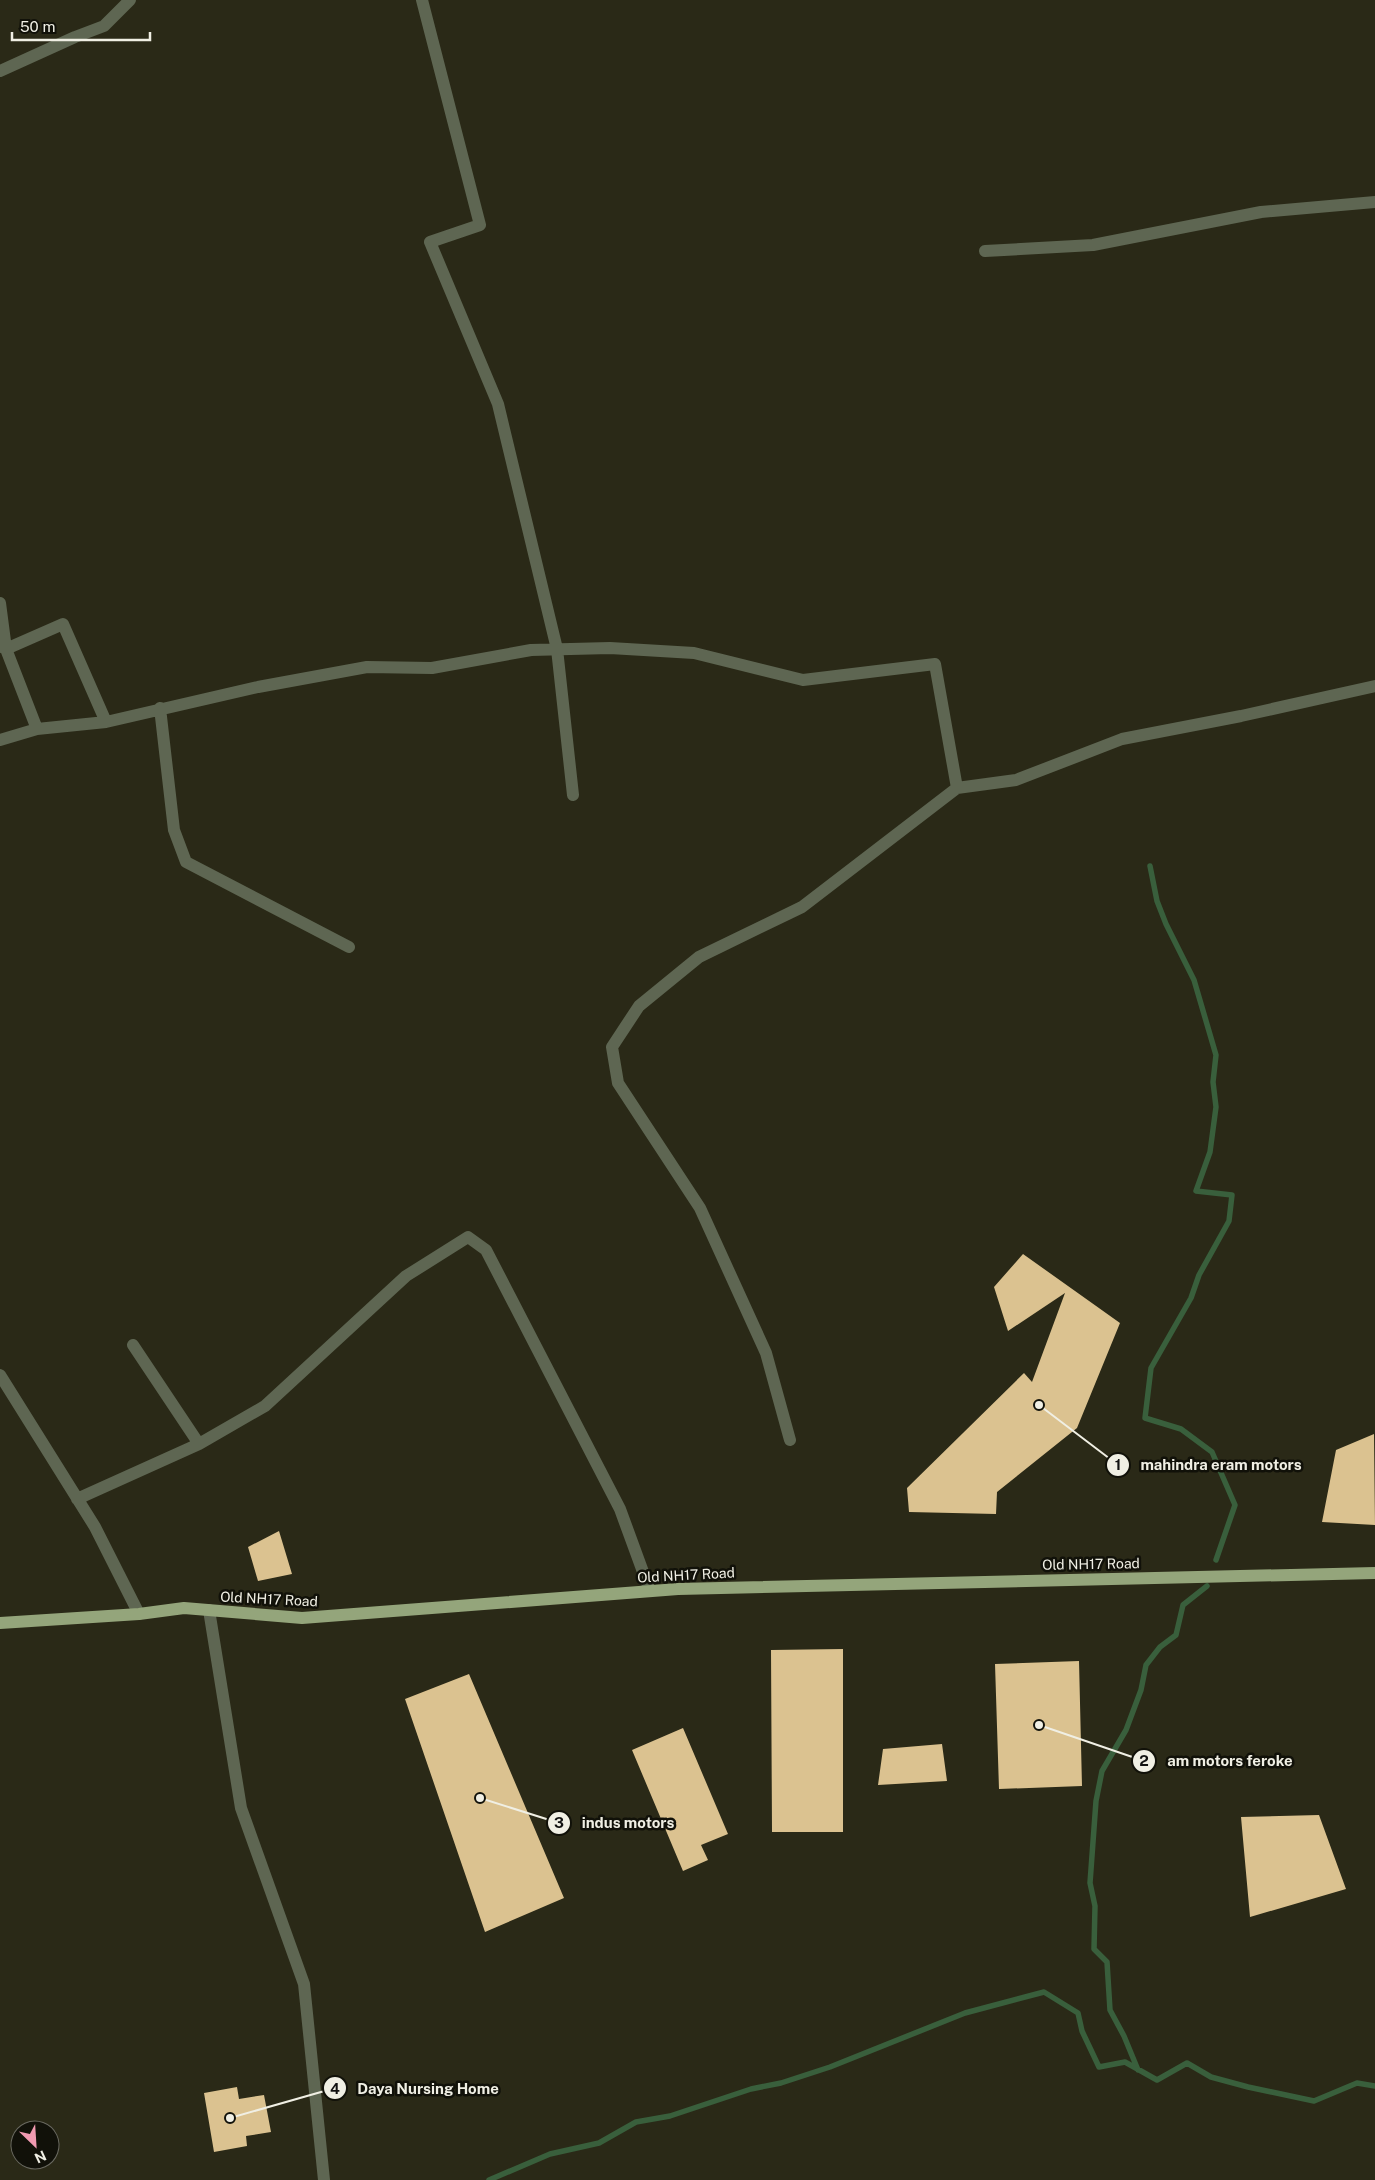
<svg xmlns="http://www.w3.org/2000/svg" width="1375" height="2180" font-family="'Public Sans',sans-serif">
<style>
.lines{fill:none;stroke-linecap:round;stroke-linejoin:round}
.stream{stroke:#395f3c;stroke-width:5.5}
.building{fill:#dbc290}
.street{stroke:#5e6652;stroke-width:12}
.primary{stroke:#94a57b;stroke-width:12}
.labels{text-anchor:middle;stroke-width:5;stroke-linejoin:round;paint-order:stroke}
.street-label{font-size:14px;fill:#f0efe4;stroke:#111109}
.leader{fill:none;stroke:#f0efe4;stroke-width:2}
.callout-dot{fill:#f0efe4;stroke:#111109;stroke-width:2}
.mark-label{font-size:15px;text-anchor:middle;font-weight:bold;fill:#111}
.callout-label{font-size:15px;text-anchor:middle;font-weight:bold;fill:#f0efe4;stroke:#111109;stroke-width:5;stroke-linejoin:round;paint-order:stroke}
</style>
<rect width="100%" height="100%" fill="#2a2917"/>
<g class="lines">
<path class="stream" d="M1150,866L1157,901L1166,924L1194,980L1216,1055L1213,1082L1216,1107L1210,1152L1196,1191L1232,1195L1229,1221L1199,1275L1191,1298L1151,1368L1145,1418L1181,1429L1212,1452L1235,1505L1216,1560
M1138,2070L1124,2036L1110,2010L1107,1962L1094,1949L1095,1906L1090,1883L1096,1801L1102,1771L1126,1730L1141,1690L1146,1665L1160,1647L1176,1635L1183,1605L1207,1586
M489,2180L550,2154L599,2143L636,2122L670,2116L751,2089L781,2083L830,2067L965,2013L1044,1992L1078,2013L1082,2031L1099,2067L1125,2062L1157,2080L1187,2063L1211,2077L1248,2087L1314,2101L1357,2083L1375,2086"/>
</g>
<path class="building" d="M1023,1254L1120,1323L1077,1428L997,1492L996,1514L909,1512L907,1488L1024,1373L1032,1382L1065,1293L1008,1331L994,1287Z
M1374,1434L1375,1525L1322,1522L1336,1450Z
M279,1531L292,1574L258,1581L248,1547Z
M843,1649V1832H772L771,1650Z
M1079,1661L1082,1786L999,1789L995,1664Z
M469,1674L564,1898L485,1932L405,1699Z
M683,1728L728,1834L701,1845L708,1860L683,1871L632,1750Z
M942,1744L947,1781L878,1785L883,1749Z
M1319,1815L1346,1889L1250,1917L1241,1817Z
M237,2087L239,2099L264,2095L271,2132L246,2136L247,2146L214,2152L204,2093Z"/>
<g class="lines">
<path class="street" d="M422,0L480,225L430,242L498,404L557,649L573,795
M0,71L75,37L104,26L130,0
M985,251L1093,245L1261,212L1375,202
M0,603L6,649L63,624L106,722L258,687L367,667L432,668L531,650L610,648L694,653L803,680L935,664L957,788L1016,780L1122,739L1241,716L1375,686
M0,646L6,649L37,729L106,722
M160,708L174,830L186,862L349,947
M0,740L37,729
M133,1345L199,1444
M0,1375L95,1527L139,1614
M790,1440L766,1353L700,1208L618,1083L612,1047L639,1006L699,957L802,907L957,788
M77,1499L199,1444L265,1406L406,1276L468,1237L486,1250L620,1509L650,1591
M209,1610L241,1808L304,1984L324,2180"/>
<path class="primary" d="M0,1623L139,1614L184,1608L302,1618L678,1589L1375,1573"/>
</g>
<g class="labels">
<g class="street-label">
<text transform="translate(1091 1564) rotate(-1)" y="5">Old NH17 Road</text>
<text transform="translate(686 1575) rotate(-3)" y="5">Old NH17 Road</text>
<text transform="translate(269 1599) rotate(3)" y="5">Old NH17 Road</text>
</g>
</g>
<path class="leader" d="M1039 1405L1118 1465M1039 1725L1144 1761M480 1798L559 1823M230 2118L335 2088"/>
<g class="callout-dot">
<circle cx="1039" cy="1405" r="5"/>
<circle cx="1039" cy="1725" r="5"/>
<circle cx="480" cy="1798" r="5"/>
<circle cx="230" cy="2118" r="5"/>
<circle cx="1118" cy="1465" r="12"/>
<circle cx="1144" cy="1761" r="12"/>
<circle cx="559" cy="1823" r="12"/>
<circle cx="335" cy="2088" r="12"/>
</g>
<g class="mark-label">
<text x="1118" y="1470">1</text>
<text x="1144" y="1766">2</text>
<text x="559" y="1828">3</text>
<text x="335" y="2094">4</text>
</g>
<g class="callout-label">
<text x="1221" y="1470">mahindra eram motors</text>
<text x="1230" y="1766">am motors feroke</text>
<text x="628" y="1828">indus motors</text>
<text x="428" y="2094">Daya Nursing Home</text>
</g>
<g transform="translate(35 2145) rotate(155)"><circle r="24" fill="#111109" stroke="#6a6a61"/>
<path d="M0-4L9 19L0 12L-9 19Z" fill="#f19ab1"/>
<text y="-8" font-size="14" font-weight="bold" text-anchor="middle" fill="#f0efe4">N</text>
</g>
<path d="M12 32v8h138v-8" fill="none" stroke="#f0efe4" stroke-width="2.5"/>
<text x="20" y="32" font-size="15" fill="#f0efe4" stroke="#111109" stroke-width="4" paint-order="stroke">50 m</text>
</svg>
